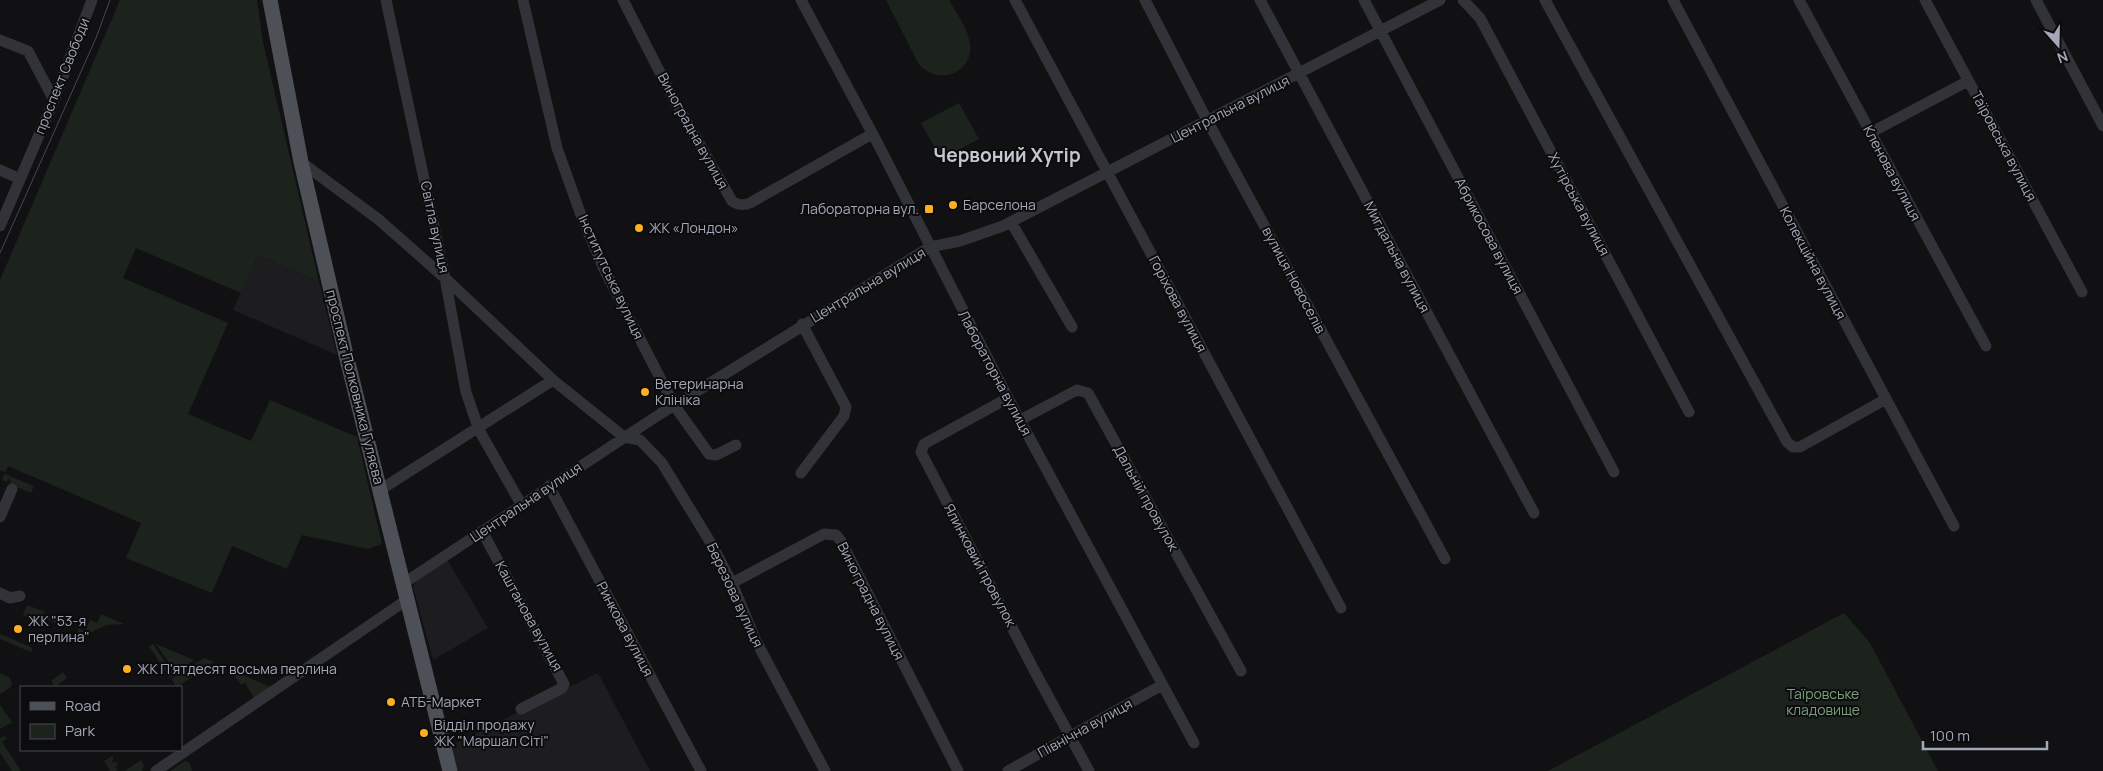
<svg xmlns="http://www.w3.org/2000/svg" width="2103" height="771" font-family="Manrope,sans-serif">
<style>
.built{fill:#1d1d20}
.green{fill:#1c231c}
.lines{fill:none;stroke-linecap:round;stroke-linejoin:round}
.minor{stroke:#323338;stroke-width:11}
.major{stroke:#4e5057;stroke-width:15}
.tram{stroke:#47494f;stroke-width:1}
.poi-dot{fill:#fbb021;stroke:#0c0c0e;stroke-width:2}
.labels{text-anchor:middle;stroke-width:4;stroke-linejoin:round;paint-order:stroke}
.street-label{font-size:14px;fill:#a2a8b5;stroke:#0c0c0e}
.poi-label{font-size:14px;fill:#a2a8b5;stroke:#0c0c0e;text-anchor:start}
.park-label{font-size:14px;fill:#78a17a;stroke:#0c0c0e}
.district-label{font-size:19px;font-weight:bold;fill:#c3c7d0;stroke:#0c0c0e}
</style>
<rect width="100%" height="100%" fill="#111113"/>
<path class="built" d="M258,255L319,282L337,355L233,310Z
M445,556L488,628L433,660L413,587L419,577Z
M598,673L650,771H458L450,743H456Z"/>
<path class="green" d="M120,0H257L263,42L319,282L258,255L241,293L136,248L123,278L228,323L188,414L251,441L270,400L357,437L382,544L368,549L302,535L287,569L232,546L212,593L126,558L141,523L8,466L5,472L0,470V280Z
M886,0H949C956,13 969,30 970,45C973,77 932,86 917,61Z
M959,103L979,139L941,159L921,123Z
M4,474L34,486L31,493L10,484L11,480L8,479L7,482L2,480Z
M27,605L45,612L40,623L23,615Z
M1844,613L1870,643L1938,771H1548Z
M49,614L69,622L67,628L47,619Z
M101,614L124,624L106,625L84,636L78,634V628L85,631L90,620L97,623Z
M0,634L33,648L31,652L0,639Z
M153,644L174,675L170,678L149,646Z
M156,644L194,660L176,673Z
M204,658L214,662L180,685H175L171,679Z
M230,669L272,688L255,699L245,683L241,685Z
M63,672L67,678L55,687L51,681Z
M0,673L9,677L12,683L10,688L0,694Z
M0,705L12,722L0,729Z
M4,736L7,738L2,742L21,771H12L0,753V738Z
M112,756L114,758L112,761L113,763L116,762L118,765L115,767L117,771H109L110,770L104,761Z
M141,760L144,766L142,771H125Z
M185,761L189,762L192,771H170Z"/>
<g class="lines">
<path class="minor" d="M386,0L445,278L466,392L479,430L521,504
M523,0L557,148L582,218L605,271L674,405L709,454L716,455L736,445
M623,0L672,96L732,201C738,205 743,206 750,203L872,134
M801,0L878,144L1008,398L1194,743
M1015,0L1341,608
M1145,0L1207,120L1445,559
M1260,0L1534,513
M1364,0L1614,472
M1463,0L1480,18L1689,412
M1545,0L1787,442L1793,447H1800L1886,399
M1673,0L1954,526
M1799,0L1986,346
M1925,0L2082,292
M2036,0L2103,126
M0,40L28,51L54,100
M1870,133L1968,81
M301,162L378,219L445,278L553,380L624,437L640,440L662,463L712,545L732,583L756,641L825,771
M0,170L20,179
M1011,222L1072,327
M0,226L54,100L92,0
M1008,398L924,444L921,452L1034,670L1089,771
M1020,420L1077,390L1088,393L1241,671
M801,473L844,416L846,407L802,324
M549,486L701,771
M380,490L553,380
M0,517L12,489
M482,531L564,684L562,688L521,709
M404,583L660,414L930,247L960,241L1003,226L1440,0
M732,583L824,534L836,535L841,541L958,771
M0,593L10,598L20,596
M156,771L408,599
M1008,771L1162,685"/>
<path class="major" d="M270,0L301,162L346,355L450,771"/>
<path class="tram" d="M0,253L96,38L110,0"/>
</g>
<g class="poi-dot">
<circle cx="953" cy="205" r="5"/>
<rect x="924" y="204" width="10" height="10" rx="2.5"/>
<circle cx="639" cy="228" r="5"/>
<circle cx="645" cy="392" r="5"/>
<circle cx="18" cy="629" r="5"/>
<circle cx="127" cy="669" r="5"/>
<circle cx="391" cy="702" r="5"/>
<circle cx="424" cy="733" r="5"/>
</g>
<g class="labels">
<g class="street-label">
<text transform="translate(62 76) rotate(-68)" y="5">проспект Свободи</text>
<text transform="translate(1230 109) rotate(-27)" y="5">Центральна вулиця</text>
<text transform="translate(693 131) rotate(61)" y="5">Виноградна вулиця</text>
<text transform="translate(2004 146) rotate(62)" y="5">Таїровська вулиця</text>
<text transform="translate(1892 173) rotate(62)" y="5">Кленова вулиця</text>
<text transform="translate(1579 204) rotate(62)" y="5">Хутірська вулиця</text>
<text transform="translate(435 227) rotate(78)" y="5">Світла вулиця</text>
<text transform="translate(1489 236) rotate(62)" y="5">Абрикосова вулиця</text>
<text transform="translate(1397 257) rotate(62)" y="5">Мигдальна вулиця</text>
<text transform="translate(1813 263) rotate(62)" y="5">Колекційна вулиця</text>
<text transform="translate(611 277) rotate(65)" y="5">Інститутська вулиця</text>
<text transform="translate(1294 280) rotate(62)" y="5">вулиця Новоселів</text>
<text transform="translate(868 285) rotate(-31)" y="5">Центральна вулиця</text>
<text transform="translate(1178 304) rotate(62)" y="5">Горіхова вулиця</text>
<text transform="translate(995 373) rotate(62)" y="5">Лабораторна вулиця</text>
<text transform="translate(355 387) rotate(76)" y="5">проспект Полковника Гуляєва</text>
<text transform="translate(1146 498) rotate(61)" y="5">Дальній провулок</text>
<text transform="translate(526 502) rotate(-34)" y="5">Центральна вулиця</text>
<text transform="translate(980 565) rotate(62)" y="5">Ялинковий провулок</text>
<text transform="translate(735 595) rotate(65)" y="5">Березова вулиця</text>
<text transform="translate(871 601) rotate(63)" y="5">Виноградна вулиця</text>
<text transform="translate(529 616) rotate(61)" y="5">Каштанова вулиця</text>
<text transform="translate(625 629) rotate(62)" y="5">Ринкова вулиця</text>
<text transform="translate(1085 728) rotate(-29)" y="5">Північна вулиця</text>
</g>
<g class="poi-label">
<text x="963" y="210">Барселона</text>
<text x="919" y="214" text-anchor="end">Лабораторна вул.</text>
<text x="649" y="233">ЖК «Лондон»</text>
<text x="655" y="389">Ветеринарна<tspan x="655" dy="16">Клініка</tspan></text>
<text x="28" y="626">ЖК "53-я<tspan x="28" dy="16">перлина"</tspan></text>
<text x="137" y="674">ЖК П'ятдесят восьма перлина</text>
<text x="401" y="707">АТБ-Маркет</text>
<text x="434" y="730">Відділ продажу<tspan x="434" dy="16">ЖК "Маршал Сіті"</tspan></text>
</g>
<g class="park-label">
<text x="1823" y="699">Таїровське<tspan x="1823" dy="16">кладовище</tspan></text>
</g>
<g class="district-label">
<text x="1007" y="162">Червоний Хутір</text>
</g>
</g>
<rect x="20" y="686" width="162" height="65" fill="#0c0c0e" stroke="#484a51"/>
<rect x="30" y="702" width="25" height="8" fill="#4e5057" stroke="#484a51"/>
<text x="65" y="711" font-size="15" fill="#a2a8b5">Road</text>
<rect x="30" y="724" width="25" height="15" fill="#1c231c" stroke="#484a51"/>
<text x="65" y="736" font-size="15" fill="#a2a8b5">Park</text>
<g transform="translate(2058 45) rotate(160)" stroke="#0c0c0e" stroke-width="4" paint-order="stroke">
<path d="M0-4L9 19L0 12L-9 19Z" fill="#a2a8b5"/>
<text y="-8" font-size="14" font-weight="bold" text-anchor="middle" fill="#a2a8b5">N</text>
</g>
<path d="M1923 741v8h124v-8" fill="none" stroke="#a2a8b5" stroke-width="2.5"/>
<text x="1930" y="741" font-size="15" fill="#a2a8b5" stroke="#0c0c0e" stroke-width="4" paint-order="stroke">100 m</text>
</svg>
